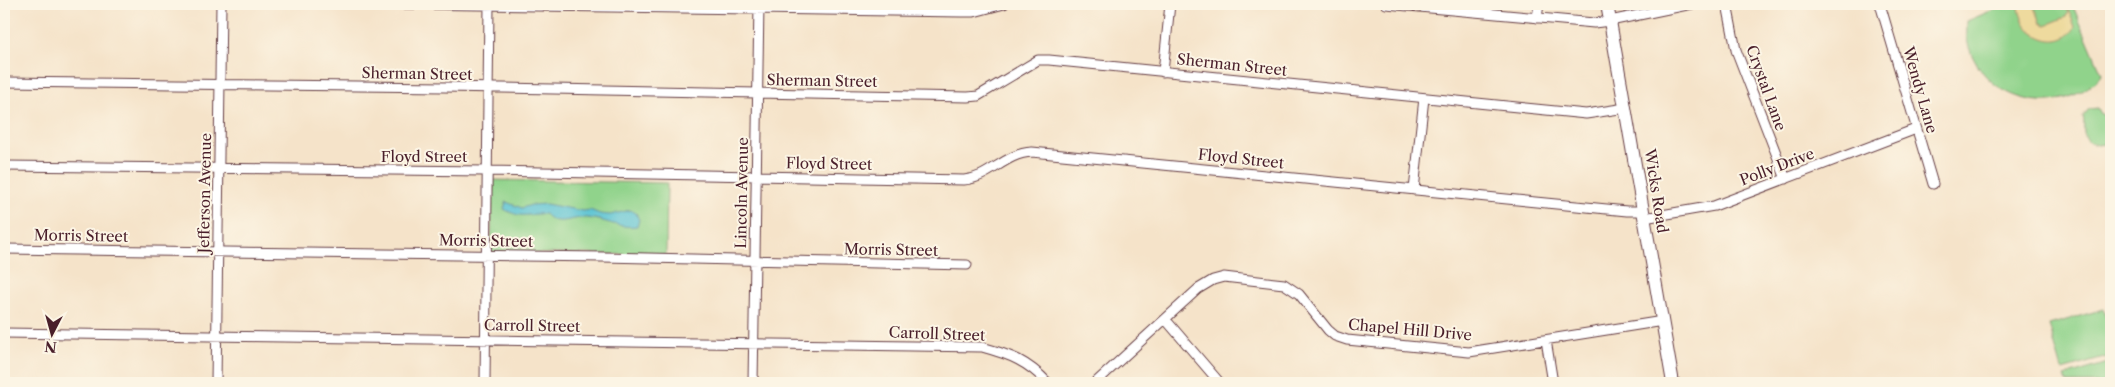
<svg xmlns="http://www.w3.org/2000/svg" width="2115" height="387" font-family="'Libre Caslon Text',serif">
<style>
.green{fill:#90d38b;stroke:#6d795b}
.sand{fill:#eeda9e;stroke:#9c7c64}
.water{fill:#58c3d3;stroke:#51717f}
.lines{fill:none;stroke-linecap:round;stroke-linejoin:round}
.minor-casing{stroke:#643c43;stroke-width:11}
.secondary-casing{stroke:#643c43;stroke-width:14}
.minor{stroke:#fff;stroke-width:9}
.secondary{stroke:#fff;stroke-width:12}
.labels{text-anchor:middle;stroke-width:4;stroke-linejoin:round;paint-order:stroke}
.street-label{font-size:15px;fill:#4a1f2b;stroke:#fcf5e5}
</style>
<rect width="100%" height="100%" fill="#fcf5e5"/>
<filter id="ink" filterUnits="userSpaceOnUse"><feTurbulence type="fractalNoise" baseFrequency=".02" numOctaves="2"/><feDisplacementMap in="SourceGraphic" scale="10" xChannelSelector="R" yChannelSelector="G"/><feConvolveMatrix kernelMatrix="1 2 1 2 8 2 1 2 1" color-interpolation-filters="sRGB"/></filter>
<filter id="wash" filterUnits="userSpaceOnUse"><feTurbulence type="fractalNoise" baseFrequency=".0096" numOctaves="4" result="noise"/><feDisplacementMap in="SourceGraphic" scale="20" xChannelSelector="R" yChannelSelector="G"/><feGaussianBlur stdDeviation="1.12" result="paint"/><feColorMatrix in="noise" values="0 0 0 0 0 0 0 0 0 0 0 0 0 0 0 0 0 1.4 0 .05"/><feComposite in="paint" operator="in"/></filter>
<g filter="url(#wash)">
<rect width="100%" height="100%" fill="#f5e3c9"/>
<path class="green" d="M2007,4H2072L2102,74C2063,122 1984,103 1968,44C1966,37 1967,28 1967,21Z
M2098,108L2101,114L2111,119V140C2102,148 2087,146 2084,133C2083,127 2085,122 2083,116L2089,109Z
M492,180L667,183L666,255L491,253Z
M2104,309L2111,332V356L2062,370L2049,325Z
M2111,362V383H2067L2065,376Z"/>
<path class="sand" d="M2019,4H2034L2041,23L2046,25L2066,17L2068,12L2064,4H2066L2075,27C2061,54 2019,36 2019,4Z"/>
<path class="water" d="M506,202L522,208L531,205L546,204L583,211L590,210L600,214L610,215L630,210L636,213L639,220L637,226C618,229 605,219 586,218C571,217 557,228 545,214C527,213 523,220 504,209Z"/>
</g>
<g filter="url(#ink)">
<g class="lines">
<g class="minor-casing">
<path id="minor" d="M404,4L961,12H974L1004,4
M1386,4L1594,23L1610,21L1692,4
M1727,4L1736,50L1786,179
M1880,4L1933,184
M1537,18L1539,4
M1163,72L1170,4
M4,82L445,87L968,97L978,96L1038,60H1049L1586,114L1626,108
M4,166L487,171L964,180C990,178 1005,153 1032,152L1627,211H1643
M1414,190L1424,98
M1644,218L1714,206L1916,129
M4,249L603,257L967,265
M1166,320L1220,383
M4,333L982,347C1011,355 1027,361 1048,383
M1546,340L1553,383
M216,383L221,4
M485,383L489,4
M753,383L759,4
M1095,383L1198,289L1213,280L1224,277L1284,284L1299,294L1328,330L1335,336L1347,340L1469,352L1663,321"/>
</g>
<g class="secondary-casing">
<path id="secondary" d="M1607,4L1673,383"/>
</g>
<use href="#minor" class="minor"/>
<use href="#secondary" class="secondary"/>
</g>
</g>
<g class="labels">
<g class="street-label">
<text transform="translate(1232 65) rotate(6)" y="5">Sherman Street</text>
<text transform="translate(417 74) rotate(1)" y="5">Sherman Street</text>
<text transform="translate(822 81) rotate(1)" y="5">Sherman Street</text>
<text transform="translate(1766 88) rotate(70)" y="5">Crystal Lane</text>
<text transform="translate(1920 90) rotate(74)" y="5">Wendy Lane</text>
<text x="424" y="162">Floyd Street</text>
<text transform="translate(1241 159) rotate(6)" y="5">Floyd Street</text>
<text transform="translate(829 164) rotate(1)" y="5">Floyd Street</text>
<text transform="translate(1777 167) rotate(-21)" y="5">Polly Drive</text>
<text transform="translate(1656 191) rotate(81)" y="5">Wicks Road</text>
<text transform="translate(205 193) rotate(-89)" y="5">Jefferson Avenue</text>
<text transform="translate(742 193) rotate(-89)" y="5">Lincoln Avenue</text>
<text transform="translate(81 236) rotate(1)" y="5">Morris Street</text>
<text transform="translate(486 241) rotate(1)" y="5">Morris Street</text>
<text transform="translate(891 250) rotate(1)" y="5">Morris Street</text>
<text transform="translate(532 326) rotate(1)" y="5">Carroll Street</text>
<text transform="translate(1410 330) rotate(5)" y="5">Chapel Hill Drive</text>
<text transform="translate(937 334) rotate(2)" y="5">Carroll Street</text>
</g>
</g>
<rect width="2115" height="387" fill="none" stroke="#fcf5e5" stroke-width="20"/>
<g transform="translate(52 334) rotate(186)" stroke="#fcf5e5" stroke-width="4" paint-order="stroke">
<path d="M0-4L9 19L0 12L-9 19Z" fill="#4a1f2b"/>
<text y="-8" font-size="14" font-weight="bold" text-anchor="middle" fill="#4a1f2b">N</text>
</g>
</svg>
